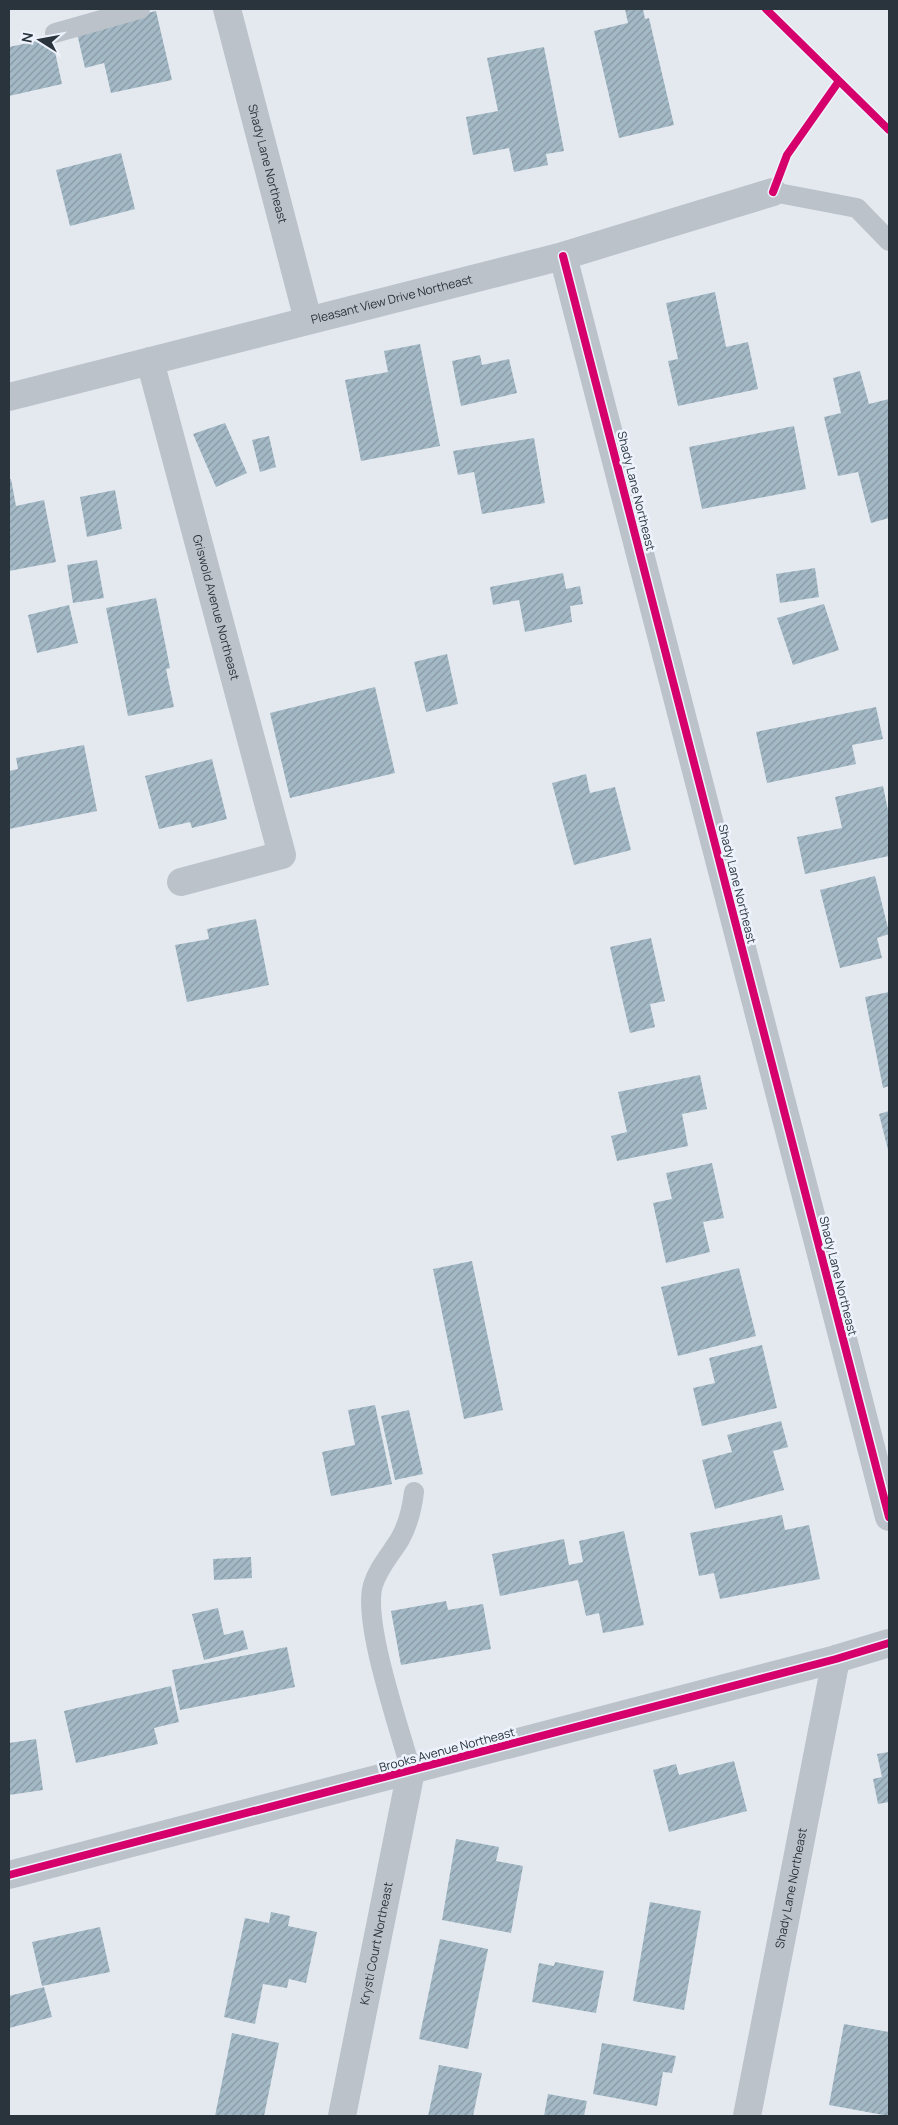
<svg xmlns="http://www.w3.org/2000/svg" width="898" height="2125" font-family="Manrope,sans-serif">
<style>
.building{fill:url(#building-hatch)}
.lines{fill:none;stroke-linecap:round;stroke-linejoin:round}
.lane{stroke:#bcc2ca;stroke-width:20}
.street{stroke:#bcc2ca;stroke-width:28}
.cycleway-casing{stroke:#edf2fc;stroke-width:11}
.cycleway{stroke:#d6006c;stroke-width:8}
.labels{text-anchor:middle;stroke-width:5;stroke-linejoin:round;paint-order:stroke}
.street-label{font-size:12px;fill:#2a343c;stroke:#edf2fc}
</style>
<defs>
<pattern id="building-hatch" width="6" height="6" patternUnits="userSpaceOnUse" patternTransform="scale(1.25)"><rect width="6" height="6" fill="#a4b9c6"/><path d="M-1 1l2-2M0 6l6-6M5 7l2-2" fill="none" stroke="#8697a2"/></pattern>
</defs>
<rect width="100%" height="100%" fill="#e4e9f0"/>
<path class="building" d="M625,9H643L645,19L649,18L674,125L619,138L594,31L628,23Z
M156,11L172,80L111,93L104,63L85,68L76,29Z
M52,38L62,84L9,96V47Z
M544,47L564,151L546,154L548,165L514,172L509,148L473,155L466,117L498,111L487,58Z
M121,153L135,209L70,226L56,170Z
M715,292L726,347L748,342L758,389L678,406L668,361L678,359L666,303Z
M420,344L440,446L361,461L345,380L388,372L384,351Z
M480,355L482,365L509,359L517,393L461,406L452,361Z
M860,371L869,404L889,399V518L871,523L858,472L838,476L824,417L841,413L833,378Z
M225,423L247,473L216,487L193,434Z
M794,426L806,489L702,509L689,447Z
M269,436L276,467L260,472L252,440Z
M534,438L545,503L482,514L474,472L458,475L453,451Z
M9,479H11L16,506L44,500L56,562L9,571Z
M115,490L122,529L87,537L80,497Z
M97,560L104,598L73,603L67,565Z
M815,568L819,597L780,603L776,574Z
M563,573L566,589L580,586L583,604L570,606L572,622L525,632L519,600L493,605L490,587Z
M156,598L170,668L166,669L174,707L128,716L106,608Z
M824,604L839,650L793,665L777,618Z
M69,605L78,643L37,653L28,615Z
M447,654L458,704L426,712L414,662Z
M375,687L395,773L290,798L270,713Z
M876,707L883,739L852,745L856,764L767,783L756,732Z
M84,745L97,811L9,829V771L18,769L16,758Z
M212,759L227,819L192,828L190,822L159,829L145,776Z
M586,774L590,793L615,787L631,850L574,865L552,783Z
M883,786L889,815V856L805,874L797,837L842,828L835,797Z
M875,876L889,932V934L877,938L882,958L840,968L820,890Z
M256,919L269,985L187,1002L175,945L209,939L207,929Z
M651,938L665,1001L650,1004L655,1027L630,1033L610,947Z
M889,992V1086L883,1088L865,997Z
M700,1075L707,1109L682,1114L688,1146L617,1161L611,1136L627,1132L618,1092Z
M889,1111V1150H888L879,1114Z
M712,1163L724,1218L703,1222L710,1252L666,1263L653,1203L672,1199L666,1173Z
M472,1261L503,1410L464,1419L433,1269Z
M739,1268L756,1336L678,1356L661,1287Z
M762,1345L777,1408L702,1426L693,1388L715,1383L709,1358Z
M375,1405L392,1484L331,1496L322,1452L355,1445L348,1410Z
M409,1410L423,1474L395,1480L381,1416Z
M781,1421L788,1447L773,1451L784,1490L715,1509L702,1460L732,1452L727,1435Z
M782,1515L785,1530L809,1525L820,1579L720,1599L714,1573L699,1576L690,1533Z
M624,1531L644,1625L603,1633L599,1613L586,1616L578,1580L500,1596L492,1554L564,1539L569,1565L583,1562L579,1541Z
M251,1557L252,1578L214,1580L213,1559Z
M446,1601L448,1610L483,1604L491,1649L401,1665L391,1611Z
M218,1608L224,1635L243,1630L248,1649L204,1660L192,1614Z
M287,1647L295,1687L180,1710L172,1670Z
M171,1686L179,1722L154,1728L158,1744L76,1763L64,1711Z
M36,1739L43,1790L9,1795V1743Z
M889,1752V1802L878,1804L873,1779L882,1777L877,1754Z
M734,1761L747,1811L669,1832L653,1770L676,1764L679,1775Z
M456,1839L499,1847L496,1861L523,1866L511,1933L442,1920Z
M650,1902L701,1911L684,2010L633,2001Z
M271,1912L290,1916L288,1926L317,1932L306,1983L289,1979L287,1988L263,1984L255,2024L224,2017L245,1918L269,1923Z
M100,1927L110,1972L42,1986L32,1942Z
M440,1939L488,1949L468,2049L419,2039Z
M555,1962L604,1971L596,2013L532,2002L539,1963L554,1966Z
M44,1987L52,2017L9,2028V1996Z
M844,2024L889,2032V2116L829,2105Z
M232,2033L279,2043L264,2116H215Z
M602,2043L676,2056L672,2073L663,2072L657,2106L593,2094Z
M439,2065L482,2073L473,2116H428Z
M548,2094L587,2101L584,2116H544Z"/>
<g class="lines">
<path class="lane" d="M55,33L140,9
M773,192L857,208L889,241
M411,1771C400,1729 362,1622 373,1585C378,1568 391,1554 400,1539C408,1525 412,1508 414,1492"/>
<g class="street">
<path id="s1" d="M227,9L308,320"/>
<path d="M563,256L889,1517"/>
<path id="s2" d="M150,361L282,855L181,882"/>
<path id="s3" d="M9,397L563,256L773,192"/>
<path d="M9,1875L836,1659L889,1643"/>
<path id="s4" d="M342,2116L411,1771"/>
<path id="s5" d="M747,2116L836,1659"/>
</g>
<g class="cycleway-casing">
<path id="cycleway" d="M766,9L889,130
M773,192L787,155L839,81
M563,256L889,1517
M9,1875L836,1659L889,1643"/>
</g>
<use href="#cycleway" class="cycleway"/>
</g>
<g class="labels">
<g class="street-label">
<text dy="4" stroke="none"><textPath href="#s1" startOffset="160">Shady Lane Northeast</textPath></text>
<text dy="4" stroke="none"><textPath href="#s3" startOffset="395">Pleasant View Drive Northeast</textPath></text>
<text transform="translate(636 491) rotate(76)" y="4">Shady Lane Northeast</text>
<text dy="4" stroke="none"><textPath href="#s2" startOffset="255">Griswold Avenue Northeast</textPath></text>
<text transform="translate(737 884) rotate(76)" y="4">Shady Lane Northeast</text>
<text transform="translate(838 1276) rotate(76)" y="4">Shady Lane Northeast</text>
<text transform="translate(447 1750) rotate(-15)" y="4">Brooks Avenue Northeast</text>
<text dy="4" stroke="none"><textPath href="#s5" startOffset="232">Shady Lane Northeast</textPath></text>
<text dy="4" stroke="none"><textPath href="#s4" startOffset="176">Krysti Court Northeast</textPath></text>
</g>
</g>
<rect width="898" height="2125" fill="none" stroke="#2a343c" stroke-width="20"/>
<g transform="translate(40 40) rotate(281)" stroke="#edf2fc" stroke-width="4" paint-order="stroke">
<path d="M0-4L9 19L0 12L-9 19Z" fill="#2a343c"/>
<text y="-8" font-size="14" font-weight="bold" text-anchor="middle" fill="#2a343c">N</text>
</g>
</svg>
